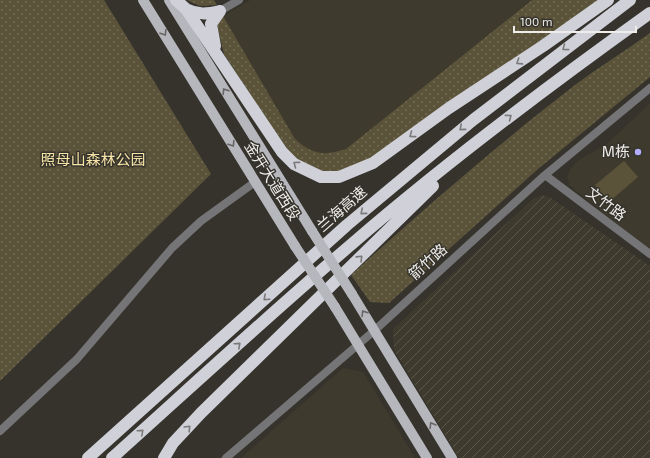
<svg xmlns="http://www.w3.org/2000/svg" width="650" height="458" font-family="'Exo 2','Noto Sans SC',sans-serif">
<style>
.built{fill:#3e3a2d}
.industrial{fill:url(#industrial-furrows)}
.grass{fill:#5b5339}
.park{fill:url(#park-dots)}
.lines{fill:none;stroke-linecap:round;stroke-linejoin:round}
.tertiary{stroke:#757578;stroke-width:8}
.primary{stroke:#b6b6bd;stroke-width:10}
.motorway{stroke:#d0d0d9;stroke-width:12}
.primary-bridge{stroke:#b6b6bd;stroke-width:10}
.oneway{stroke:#696766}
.oneway2{stroke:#7b7a7a}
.poi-dot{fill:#b1adfa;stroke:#35332c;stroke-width:1.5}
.labels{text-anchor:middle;stroke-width:3;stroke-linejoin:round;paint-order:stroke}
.poi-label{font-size:15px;fill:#efede9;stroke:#35332c;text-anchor:end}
.park-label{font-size:15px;fill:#f6e3a6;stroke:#35332c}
.street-label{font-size:15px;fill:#efede9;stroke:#35332c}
</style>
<defs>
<pattern id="industrial-furrows" width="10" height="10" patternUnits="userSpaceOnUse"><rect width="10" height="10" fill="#3e3a2d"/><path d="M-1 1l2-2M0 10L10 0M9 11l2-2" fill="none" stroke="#5a574b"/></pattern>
<pattern id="park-dots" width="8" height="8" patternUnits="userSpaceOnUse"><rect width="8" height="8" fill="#5b5339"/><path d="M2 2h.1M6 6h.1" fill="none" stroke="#736c56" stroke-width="1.8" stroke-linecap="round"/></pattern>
</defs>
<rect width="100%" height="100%" fill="#35332c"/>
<path class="built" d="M250,0H532L346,149L331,154L317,153L305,148L295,139L223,16Z
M650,103V250L570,186L567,178L569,171L576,162L608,143Z
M343,368L363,372L415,458H241Z"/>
<path class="industrial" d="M542,195L551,198L650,266V458H459L394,350L393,329L533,199Z"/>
<path class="grass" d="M624,161L638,177L609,202L595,185Z"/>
<path class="park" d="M0,0H104L211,174L0,381Z
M187,0H214L217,5L200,6Z
M532,0H598L371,160C361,164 350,170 339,172C319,176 299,163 286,149L224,54L218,30V22L223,16L295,139C313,155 324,156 346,149Z
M650,33V77L538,169L389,303L370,302L351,275C424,209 497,145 575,85C599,67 625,51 650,33Z"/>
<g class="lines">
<path class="tertiary" d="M220,11L239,0
M545,175L650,254
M0,431L77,359L172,248L201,221L255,182
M226,458L375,330L545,175L650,88"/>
<path class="primary" d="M143,0L295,246
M169,0L312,231
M352,294L452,458
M335,307L427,458"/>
<path class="motorway" d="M176,0L186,9L282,152L294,164L321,177H339L373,163L449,108L543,46L608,0
M186,9C198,15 207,14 220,11
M215,46L211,24L220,11
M88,458L347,225L473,120L630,0
M112,458C192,386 271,313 353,243C448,161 548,86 650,13
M164,458L173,443L201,413L433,186"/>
<path class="primary-bridge" d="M312,231L352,294
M295,246L335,307"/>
</g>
<defs><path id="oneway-chevron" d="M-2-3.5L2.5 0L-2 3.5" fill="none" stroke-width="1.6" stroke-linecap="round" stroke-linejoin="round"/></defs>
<g class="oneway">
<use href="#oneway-chevron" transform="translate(164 33) rotate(58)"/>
<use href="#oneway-chevron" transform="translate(225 91) rotate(-122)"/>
<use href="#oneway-chevron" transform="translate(232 144) rotate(58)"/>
<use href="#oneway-chevron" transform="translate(364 313) rotate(-122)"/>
<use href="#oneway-chevron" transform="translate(432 425) rotate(-121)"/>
</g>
<g class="oneway2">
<use href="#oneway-chevron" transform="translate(565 48) rotate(143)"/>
<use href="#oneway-chevron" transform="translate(519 62) rotate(147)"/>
<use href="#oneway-chevron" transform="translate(509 117) rotate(-37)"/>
<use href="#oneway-chevron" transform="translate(462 128) rotate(140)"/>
<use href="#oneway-chevron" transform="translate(412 135) rotate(144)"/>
<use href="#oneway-chevron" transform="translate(296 164) rotate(-144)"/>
<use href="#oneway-chevron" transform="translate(363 212) rotate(140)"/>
<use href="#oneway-chevron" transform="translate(360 258) rotate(-44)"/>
<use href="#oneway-chevron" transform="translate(266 298) rotate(138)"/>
<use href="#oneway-chevron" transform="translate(238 345) rotate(-42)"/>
<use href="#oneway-chevron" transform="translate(188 428) rotate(-46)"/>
<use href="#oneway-chevron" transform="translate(141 432) rotate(-42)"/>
</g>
<circle class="poi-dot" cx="638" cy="152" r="4"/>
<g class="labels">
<g class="poi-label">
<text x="630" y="157">M栋</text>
</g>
<g class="park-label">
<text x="93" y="165">照母山森林公园</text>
</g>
<g class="street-label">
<text transform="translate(272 181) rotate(58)" y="5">金开大道西段</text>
<text transform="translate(606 204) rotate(37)" y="5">文竹路</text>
<text transform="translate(342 209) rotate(-41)" y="5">兰海高速</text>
<text transform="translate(428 262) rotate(-42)" y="5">箭竹路</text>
</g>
</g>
<path d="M514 26v6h122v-6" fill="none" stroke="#efede9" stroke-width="2"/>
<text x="520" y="26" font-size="12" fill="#efede9" stroke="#35332c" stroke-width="3" paint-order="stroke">100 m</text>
</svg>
